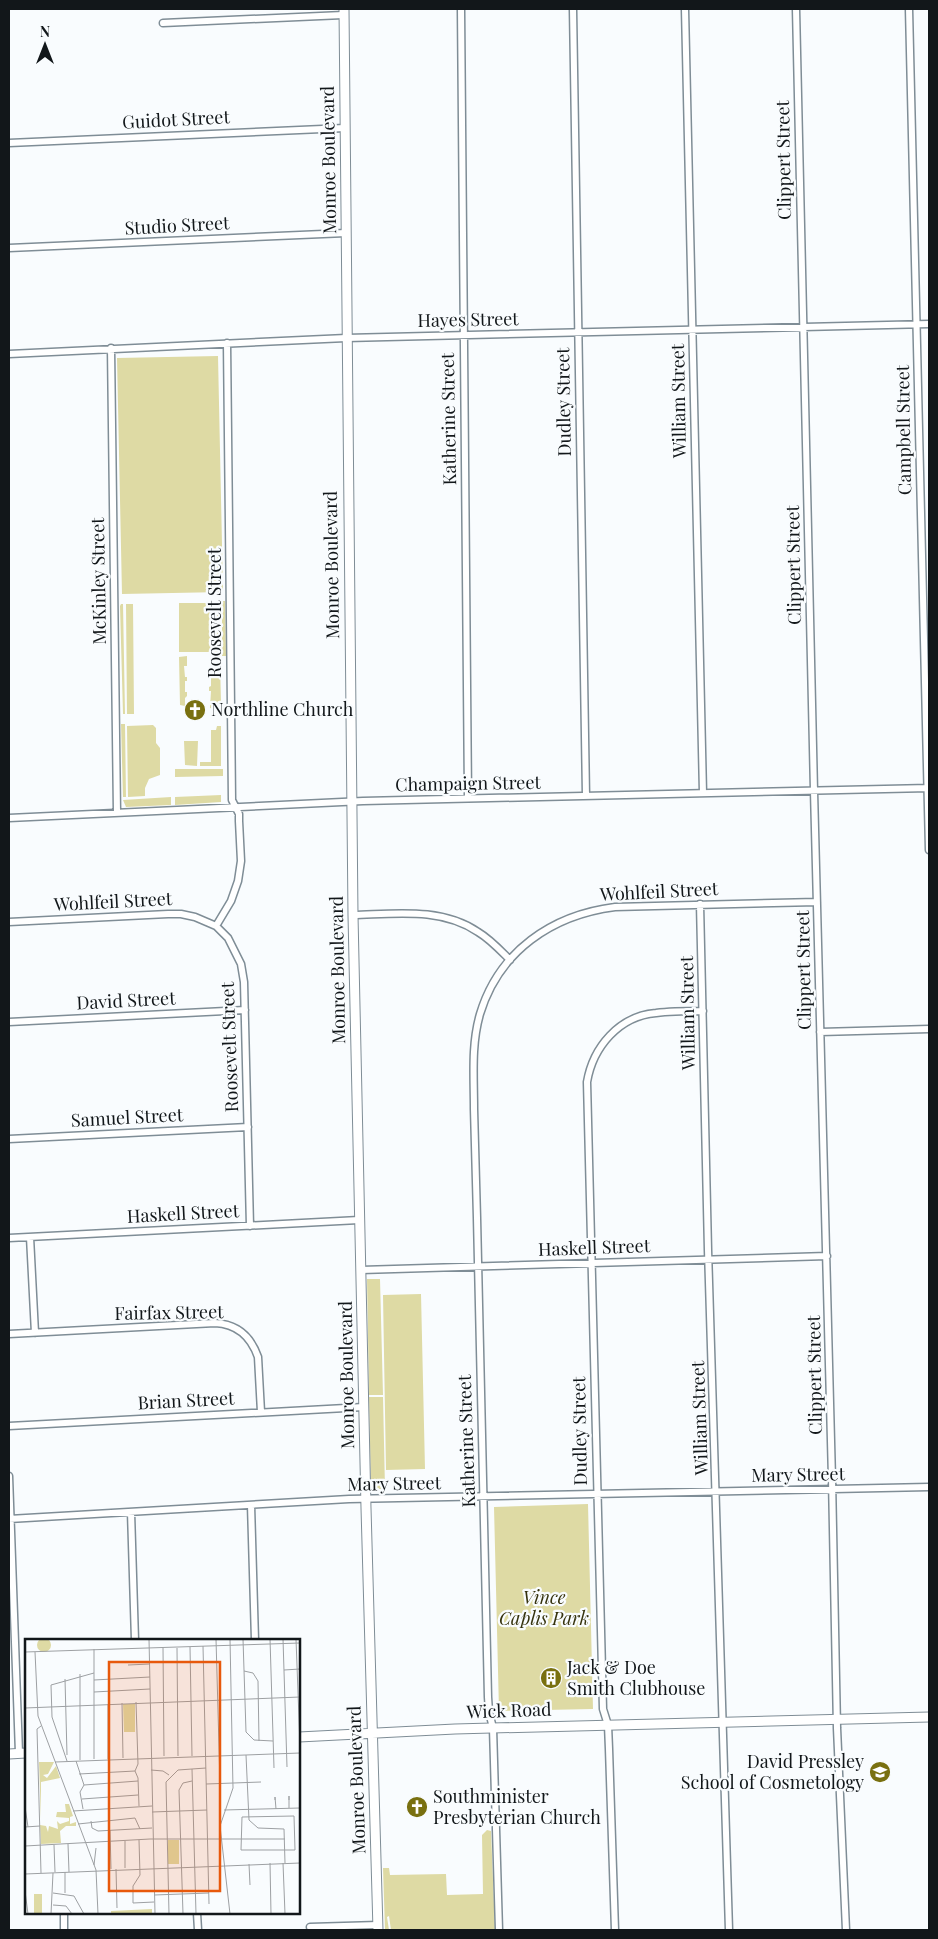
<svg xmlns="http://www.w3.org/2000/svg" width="938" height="1939" font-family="'Playfair Display',serif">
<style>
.green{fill:#dedaa4}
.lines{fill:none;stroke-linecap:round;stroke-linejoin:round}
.street-casing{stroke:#7f8d96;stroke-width:9}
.secondary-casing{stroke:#7f8d96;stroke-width:11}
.street{stroke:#fff;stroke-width:6}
.secondary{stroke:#fff;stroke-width:9}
.labels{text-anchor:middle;stroke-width:4.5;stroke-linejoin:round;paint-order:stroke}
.street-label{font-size:18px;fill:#12171a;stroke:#f9fcfe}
.poi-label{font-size:18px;fill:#12171a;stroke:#f9fcfe;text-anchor:start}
.park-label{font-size:18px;font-style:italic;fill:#35320d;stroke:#f9fcfe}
.inset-road{fill:none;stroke:#9da0a3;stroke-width:1}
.view{fill:#e8590c;fill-opacity:0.15;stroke:#e8590c;stroke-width:2.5}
.inset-edge{fill:none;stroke:#12171a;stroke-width:2.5}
</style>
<rect width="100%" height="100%" fill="#f9fcfe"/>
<path class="green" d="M218,356L223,592L122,594L117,358Z
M222,601H225L226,656H222Z
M179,603H219V652H179Z
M121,604H123L125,714H123L120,606Z
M126,604H133L134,714H127Z
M187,656V666H184L185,677H187V681H185V692H187V696L185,698V706L180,705L179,657Z
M211,662H220L221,703H215V709L210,708L211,691H209V687L211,686Z
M121,724H125L126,797H123Z
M153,725L156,728V743L160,748V775L149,779L145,788V796L128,797L127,726Z
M217,726H221V766H200V762H211V730H216Z
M184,741H198L197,766L185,765Z
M175,769H223V776L175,777Z
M221,795V802L175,805V797Z
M171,797V805L126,807L123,800Z
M367,1279H380L383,1395H369Z
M421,1294L425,1469L386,1470L383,1295Z
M369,1397H383L385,1489H371Z
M588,1504L593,1709L499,1711L494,1507Z
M487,1830L491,1831L495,1930H391L389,1916L387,1917L389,1930H385L383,1868H389L390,1875L446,1874L447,1895L483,1894L482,1835Z"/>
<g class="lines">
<g class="street-casing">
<path id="street" d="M461,9L468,798
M573,9L586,796
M685,9L703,793
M796,9L814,791L832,1479L837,1728L846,1930
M909,9L929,850
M163,23L343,15
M9,143L345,128
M9,248L346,233
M111,348L117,813
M9,354L346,338L929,324
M9,818L363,801L929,788
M700,904L708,1250L729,1930
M353,915C395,914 441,907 478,932C490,939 500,950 510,960
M9,922L168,914H181L195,917L216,926L228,938L241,964L244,982L250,1226
M216,926L231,901L238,881L241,861L239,821V814L232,800L227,343
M9,1022L245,1010
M820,1032L929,1029
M9,1139L248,1127
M30,1237L35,1333
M9,1238L359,1220
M361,1270L827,1256
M9,1334L215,1323C237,1324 251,1337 258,1357L261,1412
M9,1426L364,1407
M9,1476L19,1753
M251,1505L255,1640
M131,1512L135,1640
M9,1519L349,1499L929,1487
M64,1913V1930
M197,1913L198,1930
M310,1927L378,1925
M499,1930L493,1728L489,1712L488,1697C484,1537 480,1377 477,1218C476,1182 475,1145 474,1109C474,1077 471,1045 480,1014C499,951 552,915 615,907L817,902
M615,1930L609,1749L608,1725L603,1709L587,1082C593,1047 619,1016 656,1013C671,1011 687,1011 703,1011"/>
</g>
<g class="secondary-casing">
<path id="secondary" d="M344,9L353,915L366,1508L378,1930
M299,1737L455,1729L929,1717
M9,1754L26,1753"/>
</g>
<use href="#street" class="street"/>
<use href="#secondary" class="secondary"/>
</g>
<defs>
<g id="church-disc" transform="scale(1.125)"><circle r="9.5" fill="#797010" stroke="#f9fcfe"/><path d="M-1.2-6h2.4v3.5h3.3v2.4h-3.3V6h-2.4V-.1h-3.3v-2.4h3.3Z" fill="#fff"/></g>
<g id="building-disc" transform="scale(1.125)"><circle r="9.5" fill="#797010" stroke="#f9fcfe"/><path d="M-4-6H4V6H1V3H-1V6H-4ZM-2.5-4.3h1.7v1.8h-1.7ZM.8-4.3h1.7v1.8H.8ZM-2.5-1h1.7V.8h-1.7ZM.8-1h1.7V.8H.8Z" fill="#fff"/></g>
<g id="school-disc" transform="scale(1.125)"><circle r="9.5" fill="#797010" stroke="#f9fcfe"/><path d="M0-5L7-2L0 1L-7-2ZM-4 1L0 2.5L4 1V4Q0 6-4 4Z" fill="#fff"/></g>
</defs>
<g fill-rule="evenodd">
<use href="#church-disc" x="195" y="710"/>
<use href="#building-disc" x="551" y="1678"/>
<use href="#school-disc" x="880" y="1772"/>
<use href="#church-disc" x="417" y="1807"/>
</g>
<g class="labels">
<g class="street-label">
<text transform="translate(176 120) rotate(-3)" y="6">Guidot Street</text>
<text transform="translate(329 160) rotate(-91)" y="6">Monroe Boulevard</text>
<text transform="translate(784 160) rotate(-91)" y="6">Clippert Street</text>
<text transform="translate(177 226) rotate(-3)" y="6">Studio Street</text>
<text transform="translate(468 320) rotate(-1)" y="6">Hayes Street</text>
<text transform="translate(679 401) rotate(-91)" y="6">William Street</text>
<text transform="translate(564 402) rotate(-91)" y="6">Dudley Street</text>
<text transform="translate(449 419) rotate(-91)" y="6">Katherine Street</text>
<text transform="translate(904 430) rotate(-91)" y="6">Campbell Street</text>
<text transform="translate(332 565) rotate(-91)" y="6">Monroe Boulevard</text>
<text transform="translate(794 565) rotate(-91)" y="6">Clippert Street</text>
<text transform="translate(99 581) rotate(-91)" y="6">McKinley Street</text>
<text transform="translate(215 613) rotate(-90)" y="6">Roosevelt Street</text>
<text transform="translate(468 784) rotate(-1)" y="6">Champaign Street</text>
<text transform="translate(659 892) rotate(-3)" y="6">Wohlfeil Street</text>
<text transform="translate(113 902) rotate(-3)" y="6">Wohlfeil Street</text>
<text transform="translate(338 970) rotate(-91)" y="6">Monroe Boulevard</text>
<text transform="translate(804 970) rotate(-91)" y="6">Clippert Street</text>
<text transform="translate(126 1001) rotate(-3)" y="6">David Street</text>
<text transform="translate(688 1013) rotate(-91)" y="6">William Street</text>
<text transform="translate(230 1047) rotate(-92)" y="6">Roosevelt Street</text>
<text transform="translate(127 1118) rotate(-3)" y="6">Samuel Street</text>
<text transform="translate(183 1214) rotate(-3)" y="6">Haskell Street</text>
<text transform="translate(594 1248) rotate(-2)" y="6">Haskell Street</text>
<text transform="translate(169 1313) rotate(-1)" y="6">Fairfax Street</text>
<text transform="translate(347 1375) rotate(-91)" y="6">Monroe Boulevard</text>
<text transform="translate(815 1375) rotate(-91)" y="6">Clippert Street</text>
<text transform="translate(186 1401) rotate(-3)" y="6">Brian Street</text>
<text transform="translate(700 1418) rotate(-92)" y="6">William Street</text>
<text transform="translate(580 1431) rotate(-91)" y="6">Dudley Street</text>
<text transform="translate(467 1441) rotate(-92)" y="6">Katherine Street</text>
<text transform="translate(798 1475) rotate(-1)" y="6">Mary Street</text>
<text transform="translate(394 1484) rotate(-1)" y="6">Mary Street</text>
<text transform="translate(509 1711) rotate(-2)" y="6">Wick Road</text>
<text transform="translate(357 1780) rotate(-92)" y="6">Monroe Boulevard</text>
</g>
<g class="poi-label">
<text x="211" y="716">Northline Church</text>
<text x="567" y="1674">Jack &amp; Doe<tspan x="567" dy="21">Smith Clubhouse</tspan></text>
<text x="864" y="1768" text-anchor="end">David Pressley<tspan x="864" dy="21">School of Cosmetology</tspan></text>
<text x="433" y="1803">Southminister<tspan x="433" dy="21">Presbyterian Church</tspan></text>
</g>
<g class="park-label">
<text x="544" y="1604">Vince<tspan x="544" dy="21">Caplis Park</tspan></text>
</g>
</g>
<g transform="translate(25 1639)">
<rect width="275" height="275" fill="#f9fcfe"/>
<path d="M12 6a7 7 0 1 1 14 0a7 7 0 1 1-14 0ZM98,65H110V93H99ZM14,123H29L23,135L18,136L22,139L31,127L35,139L16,143V180ZM40,165H44L48,177L45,178V185L51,183V187H41L35,192L36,204L16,205L15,186L21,187L23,193L24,187L33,190L32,182L35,185L44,182V179L31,178L32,173H41ZM143,201H154V225H143ZM9,255H17V275H9ZM127,270V275H86V272Z" fill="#dedaa4"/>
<path class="inset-road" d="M124,0L130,275M191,0L195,144M205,0L208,149L195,187L205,275M218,0L221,93L229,101L248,102M245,0L249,129M258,0L262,128M271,0L275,107M178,7L184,265M165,8L167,117M138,9L139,117M152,9L153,117M69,10V120M0,13L275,4M10,13L13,77L71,231L73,275M103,26L125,25M259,31L275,30M219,32L228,34L233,42L234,102M55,35V121M40,40L42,116M69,41L125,38M69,53L125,50M97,64L98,119M83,65V120M0,69L275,58M16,87L12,90L16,234M221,116L224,181L233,189L259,190L260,224M42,122L27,78L26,46L69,34M51,122L59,146M30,123L275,114M167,130L171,275M126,131L138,132L144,136M110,132L113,125L111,63M110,132L113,139L114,167M54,135L110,132M181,145L236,143M59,146L113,142M57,160L113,156M250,161V158L251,170M264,161V157V169M0,168L3,188M58,170L55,153L59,146M199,171L275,169M48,172L127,167M127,173L182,171M269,177L270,211H216L217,178ZM66,182L67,189L73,192L127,189M53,185L110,179L115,190M0,188L15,187M85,191L86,230M114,201L115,236L108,247V264L129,263M100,202V229M43,205L44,233M29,206L30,233M0,207L125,200H260M245,224L246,275M258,224L260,275M224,225L225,246M69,226L71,209M91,230L92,269M40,233V254M0,235L275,224M0,252L3,275M28,254L49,257L59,275M129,256L184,254M28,266L41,267L47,275M26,275L28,234M144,275L141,143L153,131L181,129M158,275L154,151L158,144L167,142"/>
<path class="view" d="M84,23H195V252H84Z"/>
<rect width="275" height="275" class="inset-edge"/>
</g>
<rect width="938" height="1939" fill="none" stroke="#12171a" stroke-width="20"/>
<g transform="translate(45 45)" stroke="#f9fcfe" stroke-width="4" paint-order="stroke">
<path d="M0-4L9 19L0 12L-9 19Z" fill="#12171a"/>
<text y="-8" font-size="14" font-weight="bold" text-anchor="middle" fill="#12171a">N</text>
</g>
</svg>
